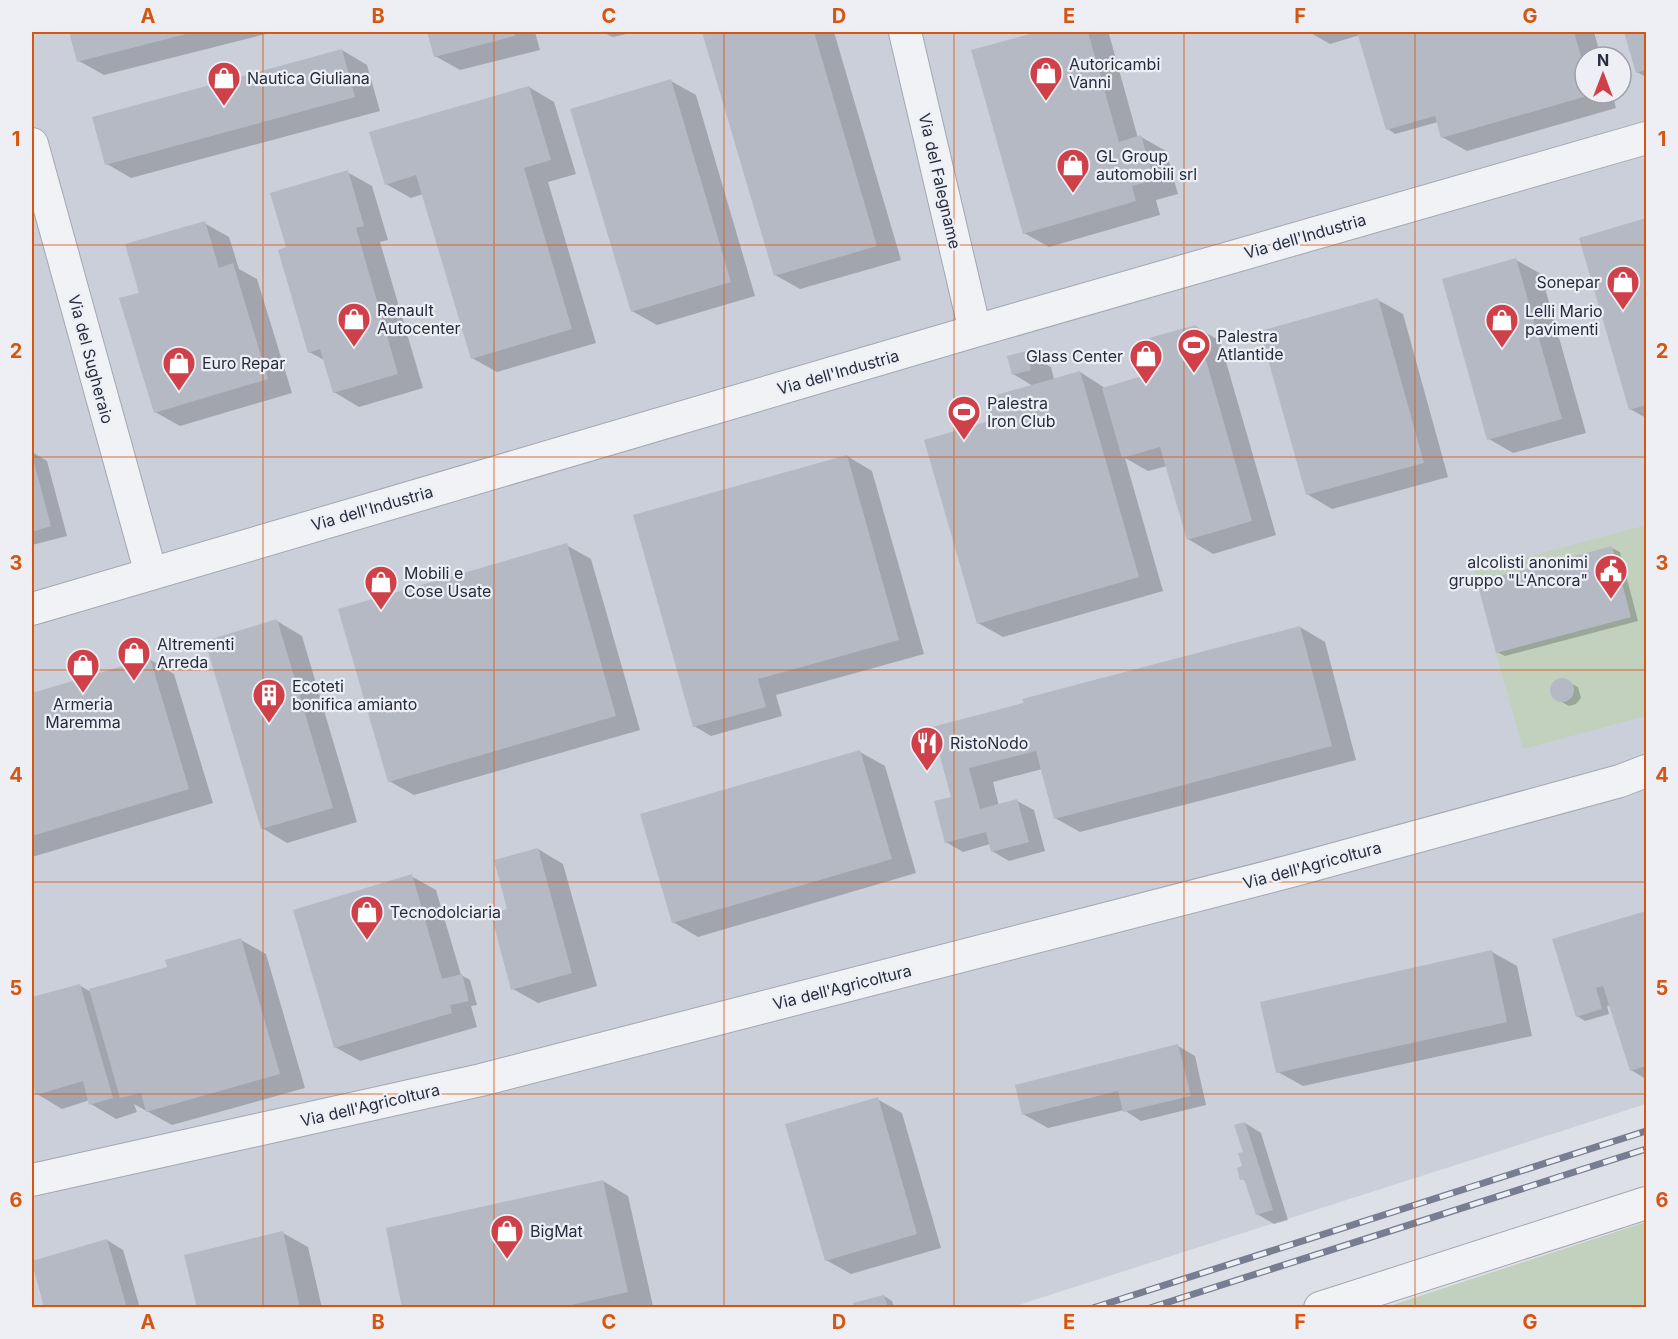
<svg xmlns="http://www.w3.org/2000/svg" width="1678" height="1339" font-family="Inter,sans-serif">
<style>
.built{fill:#cbcfd9;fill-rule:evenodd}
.green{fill:#c1d1be}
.shadow{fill:#0003}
.building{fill:#b5b9c4}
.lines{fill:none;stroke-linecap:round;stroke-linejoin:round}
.minor-casing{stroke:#a3a7b1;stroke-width:34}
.minor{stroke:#f0f2f6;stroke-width:32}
.rail-casing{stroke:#777e91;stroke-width:7}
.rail{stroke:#edeff5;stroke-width:4.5;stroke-dasharray:14;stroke-linecap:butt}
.grid{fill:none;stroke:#d55511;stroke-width:1.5;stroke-opacity:0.55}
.labels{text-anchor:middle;stroke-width:4.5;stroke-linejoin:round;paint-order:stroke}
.poi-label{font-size:16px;fill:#272d3e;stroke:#edeff5;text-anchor:start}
.street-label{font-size:16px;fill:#272d3e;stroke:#edeff5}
.neatline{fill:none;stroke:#d55511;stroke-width:2}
.grid-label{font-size:20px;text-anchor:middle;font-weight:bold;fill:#d55511}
</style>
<rect width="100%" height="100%" fill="#dde0e7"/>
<path class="built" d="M32,32H1646V1104L1012,1307H32ZM1585,57H1621V93H1585Z"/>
<path class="green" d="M1643,526L1646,538V716L1523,749L1496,653L1631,617L1612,546L1477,582L1474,571Z
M1646,1222V1307H1386Z"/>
<path class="shadow" d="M71,32H274L104,75L79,61Z
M429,32H535L540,50L460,70L435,56Z
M602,32H635L613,37Z
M703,32H834L901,260L800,289L775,275Z
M1042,32H1104L1109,34L1138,138L1141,137L1166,151L1178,194L1156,200L1160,215L1049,247L1024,233L973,51Z
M1309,32H1594L1601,57H1585V93H1612L1616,108L1467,151L1442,137L1438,122L1395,134L1388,129L1360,35L1330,44Z
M1625,32H1646V77L1637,72Z
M342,50L367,65L380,111L131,178L107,164Z
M671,81L696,95L755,296L657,325L632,311Z
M529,87L554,102L576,174L548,182L596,343L497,372L472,358L423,194L411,198L386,184Z
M347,172L372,186L388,240L380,242L423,388L359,407L334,392L324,360L309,352L288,249Z
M1646,220V418L1630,409L1581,239Z
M204,223L229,237L239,269L257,279L292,393L180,426L155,412L141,294Z
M1516,260L1541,274L1586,433L1513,453L1489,439Z
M1378,300L1403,314L1448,477L1332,509L1307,494Z
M1195,326L1220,341L1276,535L1213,554L1188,539L1167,466L1148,471L1125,458L1163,591L1003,637L978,623L994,421L1033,386L1013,374L1026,353L1051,367L1054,379L1080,372L1105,388L1161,372Z
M32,452L47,461L67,536L32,545Z
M847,456L872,471L924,654L776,695L782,716L711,736L694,726Z
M566,545L591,559L640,730L414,795L389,781Z
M1612,548L1620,552L1638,621L1505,656L1497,652Z
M277,621L302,636L357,822L287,843L262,828Z
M1300,627L1325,642L1356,760L1080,832L1055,818L1042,769L993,782L999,806L1017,801L1034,810L1045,851L1009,861L992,851L990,844L963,852L946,842L952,798L934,728Z
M149,659L174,674L213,803L32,857V694Z
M1564,680L1578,687L1581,698L1576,704L1569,706L1553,697L1551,690L1553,684Z
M860,752L885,766L916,873L698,937L673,922Z
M538,849L563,864L597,986L538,1003L513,989L509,910Z
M411,876L436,890L461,975L470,980L477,1005L471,1006L477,1027L360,1061L335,1047Z
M1646,912V1079L1631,1070L1610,1005L1607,1006L1609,1014L1585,1021L1577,1016L1554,940Z
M241,940L266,954L305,1088L172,1125L134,1104L137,1112L116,1119L91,1104L90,1100L62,1109L37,1094L32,1075V999L79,985L91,992L169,968Z
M1492,952L1517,966L1532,1036L1303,1086L1278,1072Z
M1178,1046L1195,1056L1206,1105L1141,1121L1124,1110L1048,1128L1023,1114Z
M877,1099L902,1113L941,1248L851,1274L826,1260Z
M1245,1123L1261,1133L1288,1220L1274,1224L1257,1214L1247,1182L1242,1179Z
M603,1181L628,1196L653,1306L403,1308Z
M283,1233L308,1247L322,1308H199Z
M107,1240L123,1250L140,1308H45L32,1262Z
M884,1296L892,1301L894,1308H856Z"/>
<path class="building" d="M69,32H194L77,62Z
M427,32H514L515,36L434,57Z
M702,32H814L877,246L774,276Z
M1037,32H1088L1119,142L1141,135L1154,180L1132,186L1136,201L1023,234L971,50Z
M1357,32H1574L1585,70V93L1594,94L1441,138L1435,116L1386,130Z
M1624,32H1646V70L1636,73Z
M342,49L355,97L105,165L92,117Z
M671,79L731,282L631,312L570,109Z
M529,86L551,160L524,168L572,329L471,359L416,175L385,185L369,132Z
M348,170L364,226L356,228L398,374L333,393L320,349L308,353L278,250L286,247L270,193Z
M1646,218V405L1629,410L1579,238Z
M205,221L219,268L233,263L268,379L154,413L119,298L139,293L125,244Z
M1516,258L1562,419L1487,440L1442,279Z
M1378,298L1424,463L1306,495L1260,331Z
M1196,325L1252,521L1187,540L1160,447L1122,458L1102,388L1159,371L1149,338Z
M1027,351L1031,370L1012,375L1007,356Z
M1080,371L1139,577L977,624L924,440L993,420L986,398Z
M32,455L51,526L32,532Z
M847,455L899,640L758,679L766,707L693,727L633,515Z
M567,543L616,716L388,782L338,609Z
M1612,546L1631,617L1496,653L1477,582Z
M277,619L333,808L261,829L205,641Z
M1300,626L1332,746L1054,819L1036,751L969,768L980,809L1017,799L1029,842L991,852L986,832L945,843L934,801L951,797L932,727L1024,703L1022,699Z
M150,658L189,789L32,836V693Z
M1550 690a12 12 0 1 1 24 0a12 12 0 1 1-24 0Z
M860,750L892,859L672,923L640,814Z
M538,848L572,973L511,990L491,914L507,909L494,860Z
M412,874L442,979L462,974L469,1001L450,1005L452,1013L334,1048L293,910Z
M1646,911V1066L1630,1071L1603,986L1596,988L1602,1009L1576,1017L1552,939Z
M241,938L280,1074L146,1112L141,1093L120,1098L89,989L167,967L165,960Z
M1492,950L1507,1022L1276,1073L1260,1002Z
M80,984L113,1098L89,1105L83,1081L36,1095L32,1080V997Z
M1178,1044L1191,1096L1123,1112L1118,1091L1022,1115L1015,1085Z
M878,1097L917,1234L825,1261L785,1124Z
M1245,1122L1273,1210L1256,1215L1244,1179L1240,1180L1237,1168L1242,1166L1238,1153L1243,1152L1234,1125Z
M603,1180L628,1292L558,1308H402L386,1228Z
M283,1231L300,1308H197L184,1255Z
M107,1239L127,1308H44L32,1261Z
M884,1295L888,1308H854L853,1303Z"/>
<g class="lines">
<g class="minor-casing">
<path id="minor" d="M905,32L975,331
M32,144L151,574
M32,609L975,331L1646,138
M32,1180L481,1080L1291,871L1620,781L1646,771
M1320,1308L1646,1203"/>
</g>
<use href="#minor" class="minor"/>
<g class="rail-casing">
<path id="rail" d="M1093,1308L1646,1131
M1150,1308L1646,1149"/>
</g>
<use href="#rail" class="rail"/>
</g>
<path class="grid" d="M263,32V1308M494,32V1308M724,32V1308M954,32V1308M1184,32V1308M1415,32V1308M32,245H1646M32,457H1646M32,670H1646M32,882H1646M32,1094H1646"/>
<defs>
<g id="shop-pin" transform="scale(1.725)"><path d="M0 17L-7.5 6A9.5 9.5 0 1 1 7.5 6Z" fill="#cf4048" stroke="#edeff5"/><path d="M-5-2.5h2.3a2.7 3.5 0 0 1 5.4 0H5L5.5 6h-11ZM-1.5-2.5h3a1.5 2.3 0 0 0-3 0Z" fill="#fff"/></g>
<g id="stadium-pin" transform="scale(1.725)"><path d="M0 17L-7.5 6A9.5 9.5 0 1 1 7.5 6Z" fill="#cf4048" stroke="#edeff5"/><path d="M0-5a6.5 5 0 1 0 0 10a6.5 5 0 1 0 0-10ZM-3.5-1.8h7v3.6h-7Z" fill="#fff"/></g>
<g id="civic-pin" transform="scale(1.725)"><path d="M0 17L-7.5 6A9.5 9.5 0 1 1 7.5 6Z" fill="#cf4048" stroke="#edeff5"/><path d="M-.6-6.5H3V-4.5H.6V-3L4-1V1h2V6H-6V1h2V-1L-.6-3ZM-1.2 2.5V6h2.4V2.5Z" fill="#fff"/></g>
<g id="building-pin" transform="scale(1.725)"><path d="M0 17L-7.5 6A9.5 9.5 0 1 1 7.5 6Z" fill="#cf4048" stroke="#edeff5"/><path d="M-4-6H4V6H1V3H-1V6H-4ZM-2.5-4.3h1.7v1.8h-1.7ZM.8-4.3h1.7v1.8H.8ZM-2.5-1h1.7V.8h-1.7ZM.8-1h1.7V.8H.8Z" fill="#fff"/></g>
<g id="restaurant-pin" transform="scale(1.725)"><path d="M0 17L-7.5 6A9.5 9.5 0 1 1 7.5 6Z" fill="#cf4048" stroke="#edeff5"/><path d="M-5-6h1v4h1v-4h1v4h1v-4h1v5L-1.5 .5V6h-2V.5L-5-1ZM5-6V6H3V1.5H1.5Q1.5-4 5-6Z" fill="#fff"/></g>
</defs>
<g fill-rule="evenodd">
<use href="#shop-pin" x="1046" y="73"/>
<use href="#shop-pin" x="224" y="78"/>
<use href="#shop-pin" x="1073" y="165"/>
<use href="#shop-pin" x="1623" y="282"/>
<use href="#shop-pin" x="354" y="319"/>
<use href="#shop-pin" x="1502" y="320"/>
<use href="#stadium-pin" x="1194" y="345"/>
<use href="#shop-pin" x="1146" y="356"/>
<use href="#shop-pin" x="179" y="363"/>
<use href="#stadium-pin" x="964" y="412"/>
<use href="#civic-pin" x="1611" y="571"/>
<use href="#shop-pin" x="381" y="582"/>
<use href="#shop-pin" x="134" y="653"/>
<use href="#shop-pin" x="83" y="665"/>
<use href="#building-pin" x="269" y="695"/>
<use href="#restaurant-pin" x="927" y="743"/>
<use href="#shop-pin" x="367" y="912"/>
<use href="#shop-pin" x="507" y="1231"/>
</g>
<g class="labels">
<g class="poi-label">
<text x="1069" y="70">Autoricambi<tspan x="1069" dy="18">Vanni</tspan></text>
<text x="247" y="84">Nautica Giuliana</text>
<text x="1096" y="162">GL Group<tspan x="1096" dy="18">automobili srl</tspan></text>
<text x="1600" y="288" text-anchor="end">Sonepar</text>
<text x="377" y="316">Renault<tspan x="377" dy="18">Autocenter</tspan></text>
<text x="1525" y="317">Lelli Mario<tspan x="1525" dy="18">pavimenti</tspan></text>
<text x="1217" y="342">Palestra<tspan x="1217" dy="18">Atlantide</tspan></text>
<text x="1123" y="362" text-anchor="end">Glass Center</text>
<text x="202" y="369">Euro Repar</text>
<text x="987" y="409">Palestra<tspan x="987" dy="18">Iron Club</tspan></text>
<text x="1588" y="568" text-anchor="end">alcolisti anonimi<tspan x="1588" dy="18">gruppo "L'Ancora"</tspan></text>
<text x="404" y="579">Mobili e<tspan x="404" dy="18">Cose Usate</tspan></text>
<text x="157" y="650">Altrementi<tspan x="157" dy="18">Arreda</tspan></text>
<text x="292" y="692">Ecoteti<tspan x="292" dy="18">bonifica amianto</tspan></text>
<text x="83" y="710" text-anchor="middle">Armeria<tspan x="83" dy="18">Maremma</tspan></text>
<text x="950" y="749">RistoNodo</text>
<text x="390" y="918">Tecnodolciaria</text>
<text x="530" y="1237">BigMat</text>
</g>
<g class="street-label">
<text transform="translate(940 181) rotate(77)" y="6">Via del Falegname</text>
<text transform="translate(1305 236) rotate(-16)" y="6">Via dell'Industria</text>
<text transform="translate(91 359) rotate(75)" y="6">Via del Sugheraio</text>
<text transform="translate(838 372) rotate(-16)" y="6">Via dell'Industria</text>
<text transform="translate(372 508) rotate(-16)" y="6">Via dell'Industria</text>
<text transform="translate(1312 865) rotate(-15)" y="6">Via dell'Agricoltura</text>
<text transform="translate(842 987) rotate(-14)" y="6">Via dell'Agricoltura</text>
<text transform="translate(370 1105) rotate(-13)" y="6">Via dell'Agricoltura</text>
</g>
</g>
<rect width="1678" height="1339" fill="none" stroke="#edeff5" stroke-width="66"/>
<g transform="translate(1603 75)"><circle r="28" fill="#edeff5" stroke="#9ea1ac" stroke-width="1.5"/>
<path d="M0-4.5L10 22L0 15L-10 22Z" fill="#cf4048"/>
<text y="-9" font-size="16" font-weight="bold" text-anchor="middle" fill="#272d3e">N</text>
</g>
<rect x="33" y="33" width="1612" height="1273" class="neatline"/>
<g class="grid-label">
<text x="148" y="23">A</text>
<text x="378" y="23">B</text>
<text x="609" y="23">C</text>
<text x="839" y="23">D</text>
<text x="1069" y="23">E</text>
<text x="1300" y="23">F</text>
<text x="1530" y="23">G</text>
<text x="16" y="146">1</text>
<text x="1662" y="146">1</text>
<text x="16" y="358">2</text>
<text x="1662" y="358">2</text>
<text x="16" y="570">3</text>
<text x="1662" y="570">3</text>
<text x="16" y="782">4</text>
<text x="1662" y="782">4</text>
<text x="16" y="995">5</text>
<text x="1662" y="995">5</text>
<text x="16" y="1207">6</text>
<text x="1662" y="1207">6</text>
<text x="148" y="1329">A</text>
<text x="378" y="1329">B</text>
<text x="609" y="1329">C</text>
<text x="839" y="1329">D</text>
<text x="1069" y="1329">E</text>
<text x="1300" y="1329">F</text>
<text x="1530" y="1329">G</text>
</g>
</svg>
